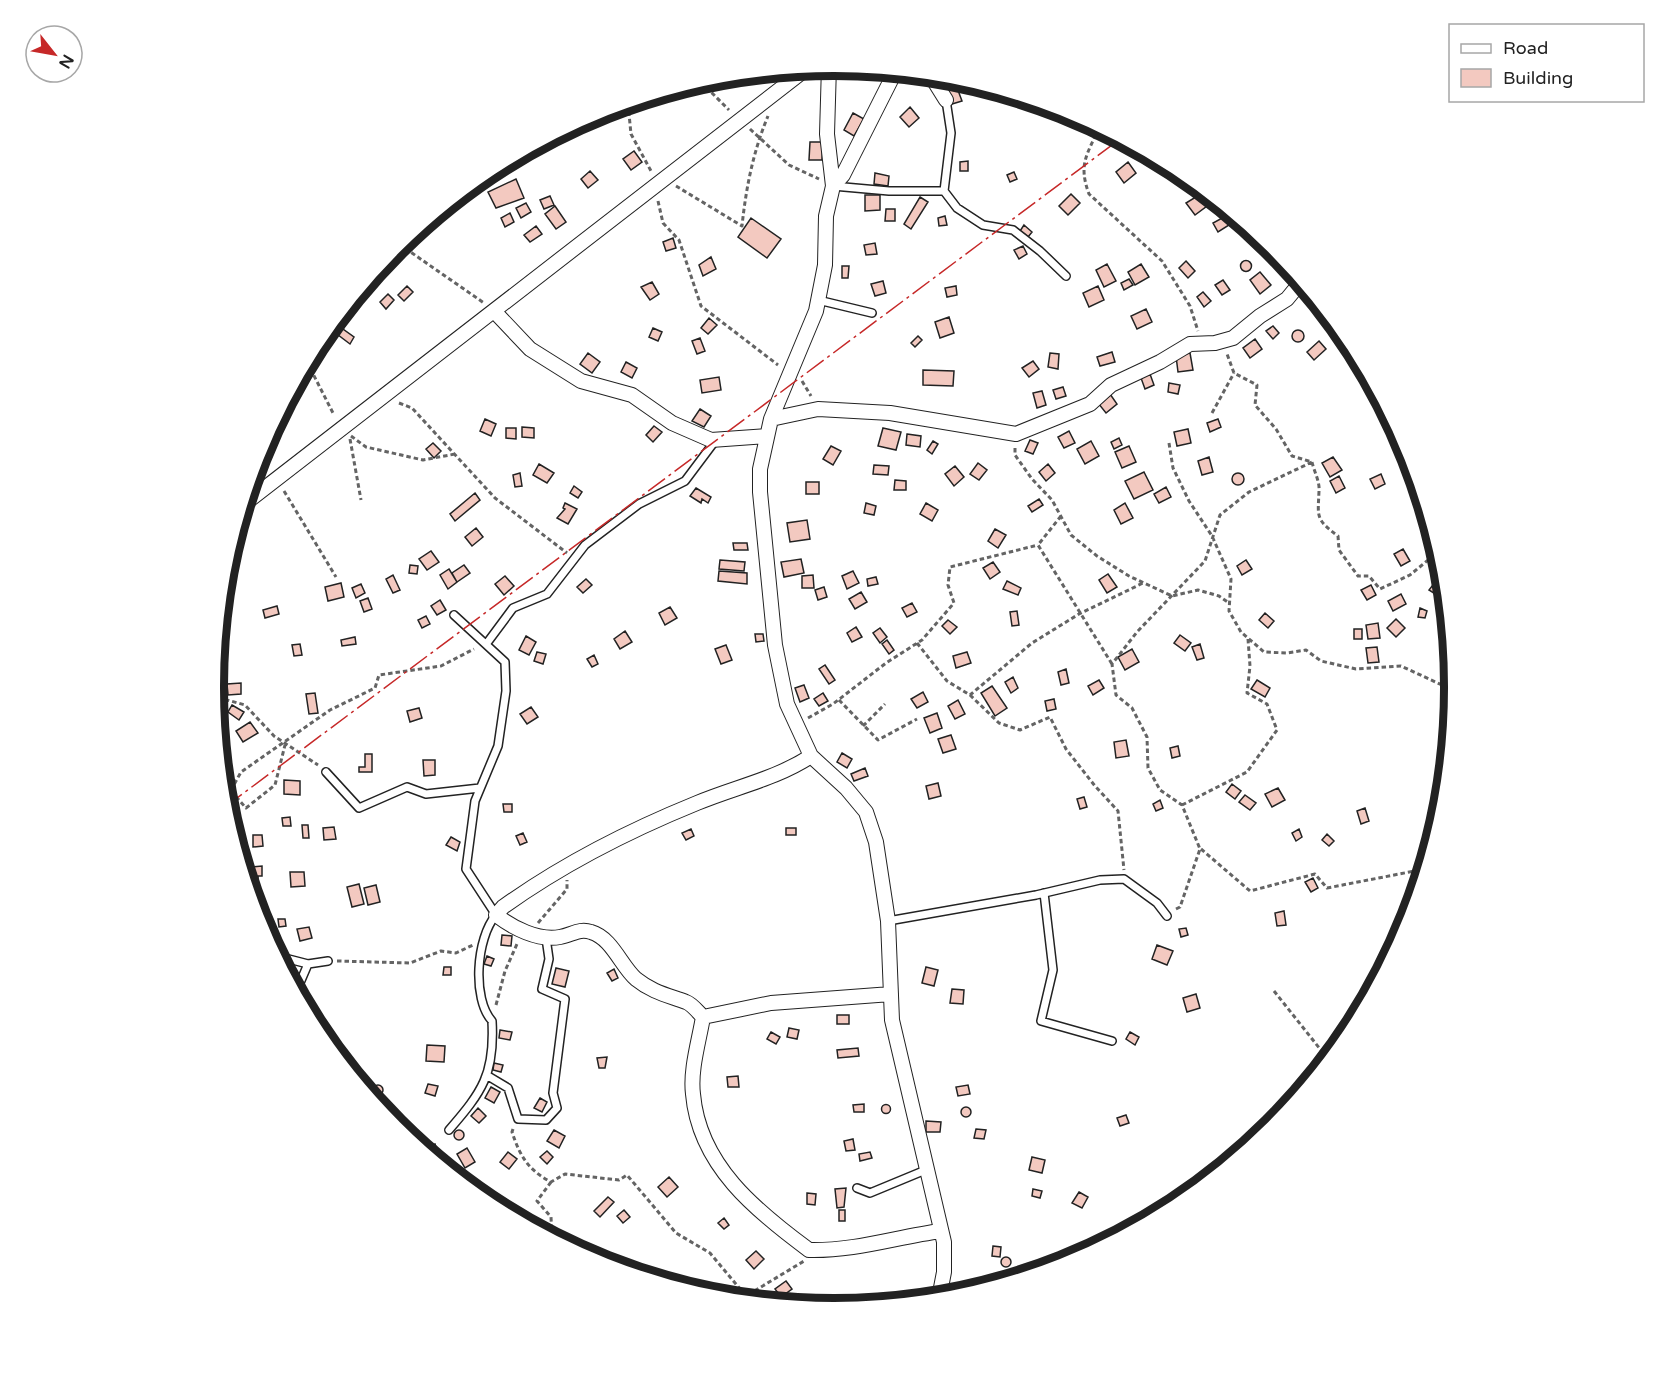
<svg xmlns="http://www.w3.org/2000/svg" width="1668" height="1374" font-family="'Varela Round',sans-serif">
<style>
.building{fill:#f3c9c0;stroke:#222;stroke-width:1.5}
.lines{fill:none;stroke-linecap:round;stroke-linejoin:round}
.service-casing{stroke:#222;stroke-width:10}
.minor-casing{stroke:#222;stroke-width:16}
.path{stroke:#646464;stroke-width:3;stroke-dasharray:4.5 3;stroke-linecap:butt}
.service{stroke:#fff;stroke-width:7}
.minor{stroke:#fff;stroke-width:14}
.power{stroke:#c62828;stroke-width:1.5;stroke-dasharray:21 4.5 3 4.5;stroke-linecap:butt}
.rim{fill:none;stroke:#222;stroke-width:8}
</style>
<rect width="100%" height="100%" fill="#fff"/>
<path class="building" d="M863,69L879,70L873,79L862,71Z
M956,85L962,101L952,104L947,88Z
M1047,106L1059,110L1055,115L1045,109Z
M910,107L919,118L909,127L900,117Z
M853,113L864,119L854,136L844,130Z
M810,142H823L822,160H809Z
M634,151L642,162L631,170L623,159Z
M968,161V171H960V162Z
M1128,162L1136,173L1124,183L1116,172Z
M590,171L598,180L588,188L581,179Z
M1014,172L1017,179L1010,182L1007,175Z
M875,173L889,176L888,186L874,184Z
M516,179L524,198L496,208L488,192Z
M462,193L465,200L447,209L446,206Z
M1071,194L1080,203L1068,215L1059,206Z
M865,195H880V210L865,211Z
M1199,195L1207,206L1195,215L1186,203Z
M550,196L554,205L544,209L540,200Z
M920,197L928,202L911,229L904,224Z
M526,203L531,212L521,218L516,208Z
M555,206L566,222L556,229L545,214Z
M886,209H895V221H885Z
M510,213L514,222L505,227L501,218Z
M945,216L947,225L939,226L938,218Z
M1224,217L1229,225L1218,232L1213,223Z
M751,218L781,239L767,258L738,237Z
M1024,225L1032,232L1028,237L1020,231Z
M536,226L542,234L530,242L524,235Z
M673,238L676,248L666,251L663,242Z
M875,243L877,254L866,255L864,245Z
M1023,246L1027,254L1019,259L1014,250Z
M1274,248L1287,265L1283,270L1267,256Z
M711,257L716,269L703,276L699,265Z
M1240.5 266a5.5 5.5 0 1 1 11 0a5.5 5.5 0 1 1-11 0Z
M1186,261L1195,271L1188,278L1179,268Z
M1107,264L1116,281L1104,287L1096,270Z
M1141,264L1149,277L1135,285L1128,272Z
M842,266H849L848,278H842Z
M1260,272L1271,285L1260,294L1250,280Z
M1129,279L1133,285L1124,290L1121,283Z
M1223,280L1230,290L1222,295L1215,285Z
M883,281L886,293L875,296L871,284Z
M652,282L659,294L650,300L641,287Z
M407,286L413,292L404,301L398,295Z
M956,286L957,295L947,297L945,288Z
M1098,286L1104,300L1089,307L1083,293Z
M1203,292L1211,301L1204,307L1197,297Z
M388,294L394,300L386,309L380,302Z
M1146,309L1152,322L1137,329L1131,316Z
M1323,309L1335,323L1328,328L1317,314Z
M338,317L346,324L343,329L354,337L350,344L329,328Z
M949,317L954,333L940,338L935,322Z
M709,318L717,325L708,334L701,328Z
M1273,326L1279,333L1273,339L1266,331Z
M653,328L662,332L658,341L649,337Z
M1292 336a6 6 0 1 1 12 0a6 6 0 1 1-12 0Z
M918,336L922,340L915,347L911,343Z
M700,338L705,351L697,354L692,341Z
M1255,339L1262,349L1250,358L1243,348Z
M1319,341L1326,349L1314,360L1307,352Z
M1112,352L1115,362L1100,366L1097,357Z
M588,353L600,362L592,373L580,364Z
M1050,353L1059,354L1058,369L1048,367Z
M1190,353L1193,370L1178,372L1176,356Z
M1033,361L1039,369L1029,377L1022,368Z
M626,362L637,368L632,378L621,372Z
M305,366L311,377L300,384L298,379Z
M923,370L954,371L953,386L923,385Z
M1150,374L1154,385L1145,389L1141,378Z
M719,377L721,390L702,393L700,380Z
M1169,383L1180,385L1178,394L1168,392Z
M1063,387L1066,396L1056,399L1053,390Z
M1042,391L1046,405L1037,408L1033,393Z
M1110,394L1117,404L1106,413L1098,403Z
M700,409L711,416L704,427L692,421Z
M485,419L496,424L491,436L480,431Z
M1218,419L1221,427L1210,432L1207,423Z
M654,426L662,432L653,442L646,435Z
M522,427L534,428V438L522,437Z
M506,428H516V439L506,438Z
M883,428L901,432L896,450L878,446Z
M1188,429L1191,443L1177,446L1174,432Z
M1069,431L1075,443L1064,448L1058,437Z
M907,434L921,436L920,447L906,445Z
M1119,438L1122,445L1114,449L1111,442Z
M1030,440L1038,443L1033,454L1025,451Z
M933,441L938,444L932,454L927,450Z
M1091,441L1099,456L1085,464L1077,449Z
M433,443L441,451L434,458L426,449Z
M831,446L841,451L833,465L823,459Z
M1129,446L1136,462L1122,468L1115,452Z
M1209,457L1213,472L1202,475L1198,461Z
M1333,457L1342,470L1330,477L1322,463Z
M978,463L987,470L979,480L970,474Z
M539,464L554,473L547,483L533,475Z
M1048,464L1055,473L1046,481L1039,472Z
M874,465L889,466L888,475L873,474Z
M955,466L964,477L954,486L945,474Z
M1144,472L1153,490L1134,499L1125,481Z
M1232 479a6 6 0 1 1 12 0a6 6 0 1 1-12 0Z
M520,473L522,486L515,487L513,475Z
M1381,474L1385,484L1375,489L1370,479Z
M1339,476L1345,488L1336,493L1330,481Z
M895,480L906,481V490H894Z
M806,482H819V494H806Z
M574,486L582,492L578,498L570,493Z
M1166,487L1171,497L1159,503L1154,494Z
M696,488L711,497L708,503L702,499L701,503L690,496Z
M475,493L480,500L455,521L450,514Z
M1039,499L1043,505L1032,512L1028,506Z
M565,503L577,509L568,524L557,518L565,509L563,508Z
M866,503L876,506L874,515L864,513Z
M926,503L938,510L932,521L920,514Z
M1125,503L1133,518L1121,524L1114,510Z
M807,520L810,539L790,542L787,523Z
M476,528L483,537L472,546L465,537Z
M995,529L1006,535L998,548L988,541Z
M733,543H747L748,550H734Z
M1403,549L1410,561L1401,566L1394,554Z
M431,551L439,562L427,570L419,559Z
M801,559L804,573L784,577L781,562Z
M720,560L745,562L744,571L719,569Z
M1246,560L1252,569L1242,575L1237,566Z
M993,562L1000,572L990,579L983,568Z
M410,565L418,566L417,574L409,573Z
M464,565L470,573L457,582L452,573Z
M449,569L457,582L448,589L440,575Z
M719,571L747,573V584L718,581Z
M853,571L859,583L847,589L842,576Z
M1108,574L1117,587L1107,593L1099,580Z
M393,575L400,590L393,593L386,579Z
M813,575L814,588H802V576Z
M505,576L514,586L504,595L495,584Z
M876,577L878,584L868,586L867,579Z
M586,579L592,585L583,593L577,587Z
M1007,581L1021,588L1018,595L1003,589Z
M1436,581L1445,587L1440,597L1429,590Z
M341,583L344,597L328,601L325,587Z
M361,584L365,593L356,598L352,588Z
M1371,585L1376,595L1367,600L1361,590Z
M824,587L827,597L818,600L815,590Z
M861,592L867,602L855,609L849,599Z
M1401,594L1406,604L1393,611L1388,601Z
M368,598L372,609L364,612L360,601Z
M440,600L446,610L437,615L431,606Z
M912,603L917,612L907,617L902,608Z
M277,606L279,614L265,618L263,610Z
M670,607L677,618L665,625L659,613Z
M1420,608L1427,611L1425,618L1418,617Z
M1017,611L1019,625L1012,626L1010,612Z
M1265,613L1274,621L1268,628L1259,620Z
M426,616L430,624L422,628L418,620Z
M1396,619L1405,628L1396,637L1387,628Z
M948,620L957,627L950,634L942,626Z
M1378,623L1380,638L1368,639L1366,625Z
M856,627L862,637L852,642L847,633Z
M880,628L887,637L880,643L873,633Z
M1354,629H1362V639H1354Z
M625,631L632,642L620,649L614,639Z
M755,634H763L764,641L756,642Z
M1180,635L1191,643L1185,651L1174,643Z
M526,636L536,642L529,655L519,650Z
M355,637L356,644L342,646L341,640Z
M887,640L894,650L889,654L882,644Z
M300,644L302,655L294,656L292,645Z
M1200,644L1204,658L1197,660L1192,647Z
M726,645L732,660L721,664L715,649Z
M1377,647L1379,662L1368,663L1366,648Z
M1132,649L1139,662L1125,670L1118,657Z
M537,652L546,654L543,664L534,661Z
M967,652L971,663L956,668L953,656Z
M594,655L598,664L592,667L587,659Z
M825,665L835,680L829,684L819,669Z
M1066,669L1069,683L1061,685L1058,672Z
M1013,677L1018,688L1011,693L1005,682Z
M1099,680L1104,688L1093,695L1088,686Z
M1257,680L1270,688L1265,697L1251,689Z
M241,683V694L228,695L227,684Z
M804,685L809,698L800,702L795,688Z
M992,686L1007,708L995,716L981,693Z
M923,692L928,702L917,708L911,699Z
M315,693L318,713L309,714L306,694Z
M823,693L828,701L819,706L814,699Z
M1054,699L1056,709L1047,711L1045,701Z
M958,700L965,714L955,719L948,706Z
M232,705L244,712L239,720L228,712Z
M531,707L538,717L527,724L520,714Z
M419,708L422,718L410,722L407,711Z
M937,713L942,728L930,733L924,718Z
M250,722L258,733L243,742L236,731Z
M951,735L956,749L943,753L938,739Z
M1126,740L1129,756L1116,758L1114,742Z
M1178,746L1180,756L1172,758L1170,748Z
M842,753L852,759L847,768L837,762Z
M365,754H372V772H359V767H365Z
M423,760H435V775L424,776Z
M221,767L232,769L229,781L222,779Z
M865,768L868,776L854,781L851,774Z
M284,780L300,781V795L284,794Z
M938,783L941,796L929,799L926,786Z
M1232,784L1241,791L1235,799L1226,792Z
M1278,788L1285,800L1272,807L1265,794Z
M1245,795L1256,803L1250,810L1239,802Z
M1084,797L1087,807L1080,809L1077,799Z
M1160,800L1163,808L1156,811L1153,804Z
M503,804H512V812H504Z
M1365,808L1369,821L1361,824L1357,811Z
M290,817L291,826H283L282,818Z
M302,825H308L309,838H303Z
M334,827L336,839L324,840L323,828Z
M786,828H796V835H786Z
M691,829L694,836L686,840L682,833Z
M1299,829L1302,837L1296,841L1292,833Z
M523,833L527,842L520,845L516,836Z
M1327,834L1334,841L1329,846L1322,840Z
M253,835H262L263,846L253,847Z
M451,837L460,842L457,851L446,845Z
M262,866V876H258V881H252L251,867Z
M290,872H304L305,886L291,887Z
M1313,878L1318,888L1311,892L1305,882Z
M359,884L364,904L352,907L347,887Z
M376,885L380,902L368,905L364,888Z
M1284,911L1286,925L1277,926L1275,913Z
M278,919H285L286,926L279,927Z
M309,927L312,938L300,941L297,929Z
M1186,928L1188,935L1181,937L1179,929Z
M502,935L512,936L511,946L501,945Z
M1157,945L1173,951L1167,965L1152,959Z
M487,956L494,959L491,966L484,964Z
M444,967H451V975H443Z
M926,967L938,970L934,986L922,983Z
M556,968L569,971L565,987L552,984Z
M614,969L618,978L612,981L607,973Z
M952,989L964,990L963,1004L950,1003Z
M1196,994L1200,1008L1187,1012L1183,998Z
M837,1015H849V1024H837Z
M789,1028L799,1030L797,1039L787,1037Z
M500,1030L512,1032L510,1040L499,1038Z
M771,1032L780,1037L776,1044L767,1039Z
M1130,1032L1139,1037L1135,1045L1126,1039Z
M427,1045L445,1046L444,1062L426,1061Z
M858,1048L859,1056L838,1058L837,1050Z
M607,1057L605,1068H599L597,1058Z
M494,1063L503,1065L501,1072L493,1070Z
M738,1076L739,1087H728L727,1077Z
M428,1084L438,1086L435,1096L425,1093Z
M968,1085L970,1094L958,1096L956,1087Z
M373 1090a5 5 0 1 1 10 0a5 5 0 1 1-10 0Z
M491,1087L500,1092L494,1103L485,1098Z
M540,1098L547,1102L542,1112L534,1108Z
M864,1104V1112H854L853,1105Z
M881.5 1109a4.5 4.5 0 1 1 9 0a4.5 4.5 0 1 1-9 0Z
M961 1112a5 5 0 1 1 10 0a5 5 0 1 1-10 0Z
M478,1108L486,1116L479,1123L471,1116Z
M1126,1115L1129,1123L1120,1126L1117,1118Z
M926,1121L941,1122L940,1132H926Z
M410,1125L414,1134L408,1137L403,1128Z
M976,1129L986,1130L984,1139L974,1138Z
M454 1135a5 5 0 1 1 10 0a5 5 0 1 1-10 0Z
M554,1130L565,1136L559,1148L547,1141Z
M853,1139L855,1150L846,1151L844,1141Z
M435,1144L438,1153L431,1155L422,1149Z
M467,1148L475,1162L465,1168L457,1154Z
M547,1151L553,1157L547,1164L540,1157Z
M508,1152L517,1159L509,1169L500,1162Z
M870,1152L872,1158L860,1161L859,1154Z
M1032,1157L1045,1160L1042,1173L1029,1170Z
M669,1177L678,1187L667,1197L658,1187Z
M846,1188L844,1207L837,1208L835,1189Z
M1033,1189L1042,1191L1040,1198L1032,1196Z
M1079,1192L1088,1197L1082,1208L1072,1203Z
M807,1193L816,1194L815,1205L807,1204Z
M608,1197L614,1202L600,1217L594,1211Z
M506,1199L515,1207L509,1214L498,1208Z
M624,1210L630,1217L623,1223L617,1216Z
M839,1210H845V1221H839Z
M724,1218L729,1225L724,1229L718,1223Z
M993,1246L1001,1247L1000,1257L992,1256Z
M756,1251L764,1259L754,1269L746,1260Z
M1001 1262a5 5 0 1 1 10 0a5 5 0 1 1-10 0Z
M786,1281L792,1289L781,1297L775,1289Z"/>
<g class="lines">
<g class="service-casing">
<path id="service" d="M833,186L889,191H944L957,208L983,225L1013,230L1040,251L1066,276
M944,191L951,133L946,100
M818,300L872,313
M487,643L513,608L547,594L585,545L639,504L685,481L715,441
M326,772L359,808L407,787L426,794L480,788
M1044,893L1053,970L1041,1021L1112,1041
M888,921L1036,895L1100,880L1124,879L1157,903L1167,916
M269,925L273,949
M277,956L308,964L296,992
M308,964L328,961
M488,1076L508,1088L518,1119L546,1120L557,1108L553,1093L565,999L542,989L549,959L546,938
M449,1130C482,1092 495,1074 492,1021C472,999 476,938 496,915L466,869L475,801L498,746L506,691L505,662L454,615
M857,1188L870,1193L928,1169"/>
</g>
<g class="minor-casing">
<path id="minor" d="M829,66L827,134L833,186L826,216L825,265L816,311L771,419L760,469V492L775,645L787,704L811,756L846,788L866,812L876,842L888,921L892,1020L944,1242V1272L939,1298
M931,76L946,100
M833,186L843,175L895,72
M494,311L530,349L581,381L632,395L672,423L711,440L767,436
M771,419L818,409L890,413L1016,434L1090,404L1111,385L1160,362L1190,344L1215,343L1233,338L1260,316L1287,299L1301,282
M243,505L806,69
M811,756C776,779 735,787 697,803C628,831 563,864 503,907L496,915C513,928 538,941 560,937C572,935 579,928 591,932C612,938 621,966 636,979C652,992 667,995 686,1002C692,1004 698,1012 703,1017L771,1003L891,994
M703,1017C699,1041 690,1070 693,1094C699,1165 756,1211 809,1250C856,1251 896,1237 941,1231"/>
</g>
<path class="path" d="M701,82L729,110
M628,104L631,134L651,171
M1099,128C1087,155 1078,164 1089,194L1162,261L1190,306L1198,331
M750,129L789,165L819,179
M676,186L742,226C746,188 753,152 768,116
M658,201L663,223L679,240L701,306L778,365
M399,244L484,303
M307,362L334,415
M802,381L811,396
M399,403L412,408L495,498L567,553
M1212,413L1234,373
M351,436L366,447L423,460L455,454
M350,439L361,500
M1169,443L1173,468L1189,501L1212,536L1231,579L1229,611L1241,632L1264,652L1287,653L1306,650L1321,661L1356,669L1401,666L1455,691
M1015,448V455L1032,479L1052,500L1071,535L1097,556L1129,576L1172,596L1198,590L1219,596L1229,603
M1312,462C1314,471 1320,482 1319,491C1318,517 1315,519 1338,536L1339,550L1358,576H1369L1380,589L1410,575L1439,551
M284,491L336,577
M1061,516L1038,545L1112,664
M917,643L947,681L970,695L1032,643L1079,614L1143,583
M213,691L220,698L245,705L274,736L318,765
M970,695L999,723L1020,730L1050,717L1066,749L1095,786L1118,811L1124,870
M839,700L878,740L917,719
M808,718L833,704L886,663L922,640L954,603L948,585L950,567L1038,545
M863,726L885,704
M223,791L231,790L241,772L330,710L375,688L379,675L441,666L474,649
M231,791L246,808L275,785L285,745
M1182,805L1247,772L1277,730L1267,704L1247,693L1250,666L1248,639
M1201,849L1250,891L1315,874L1327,888L1425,869
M1176,909L1180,907L1200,849L1182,805L1160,790L1148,768L1147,737L1132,708L1116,695L1112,664L1137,632L1205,561L1220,515L1249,492L1312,462L1292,456L1276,429L1255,405L1257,385L1234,373L1227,354
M538,923L567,889V880
M337,961L410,963L441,951L456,953L473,945
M1274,991L1328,1059
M496,1005L505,971L517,944
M513,1129L512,1132C520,1156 528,1170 551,1182L565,1174L619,1180L627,1175L676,1233L710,1253L746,1296L804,1261
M551,1182L537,1201L551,1217L552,1237
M957,1283L968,1292"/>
<use href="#service" class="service"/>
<use href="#minor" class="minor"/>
<path class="power" d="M225,807L1120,139"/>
</g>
<path d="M0 0H1668V1374H0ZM834 76H834A610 610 0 0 1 1444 686V688A610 610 0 0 1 834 1298H834A610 610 0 0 1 224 688V686A610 610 0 0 1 834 76Z" fill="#fff" fill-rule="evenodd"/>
<path class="rim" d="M834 76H834A610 610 0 0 1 1444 686V688A610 610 0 0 1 834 1298H834A610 610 0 0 1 224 688V686A610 610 0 0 1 834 76Z"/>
<rect x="1449" y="24" width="195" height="78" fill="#ffffff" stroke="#a7a7a7" stroke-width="1.5"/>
<rect x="1461" y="44" width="30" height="9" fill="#ffffff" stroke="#a7a7a7" stroke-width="1.5"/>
<text x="1503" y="54" font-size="18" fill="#222222">Road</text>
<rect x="1461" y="69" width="30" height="18" fill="#f3c9c0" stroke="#a7a7a7" stroke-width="1.5"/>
<text x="1503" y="84" font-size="18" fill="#222222">Building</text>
<g transform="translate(54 54) rotate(121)"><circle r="28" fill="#ffffff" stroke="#a7a7a7" stroke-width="1.5"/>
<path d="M0-4.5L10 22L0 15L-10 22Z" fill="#c62828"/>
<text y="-9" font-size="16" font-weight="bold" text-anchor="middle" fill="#222222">N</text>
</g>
</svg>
